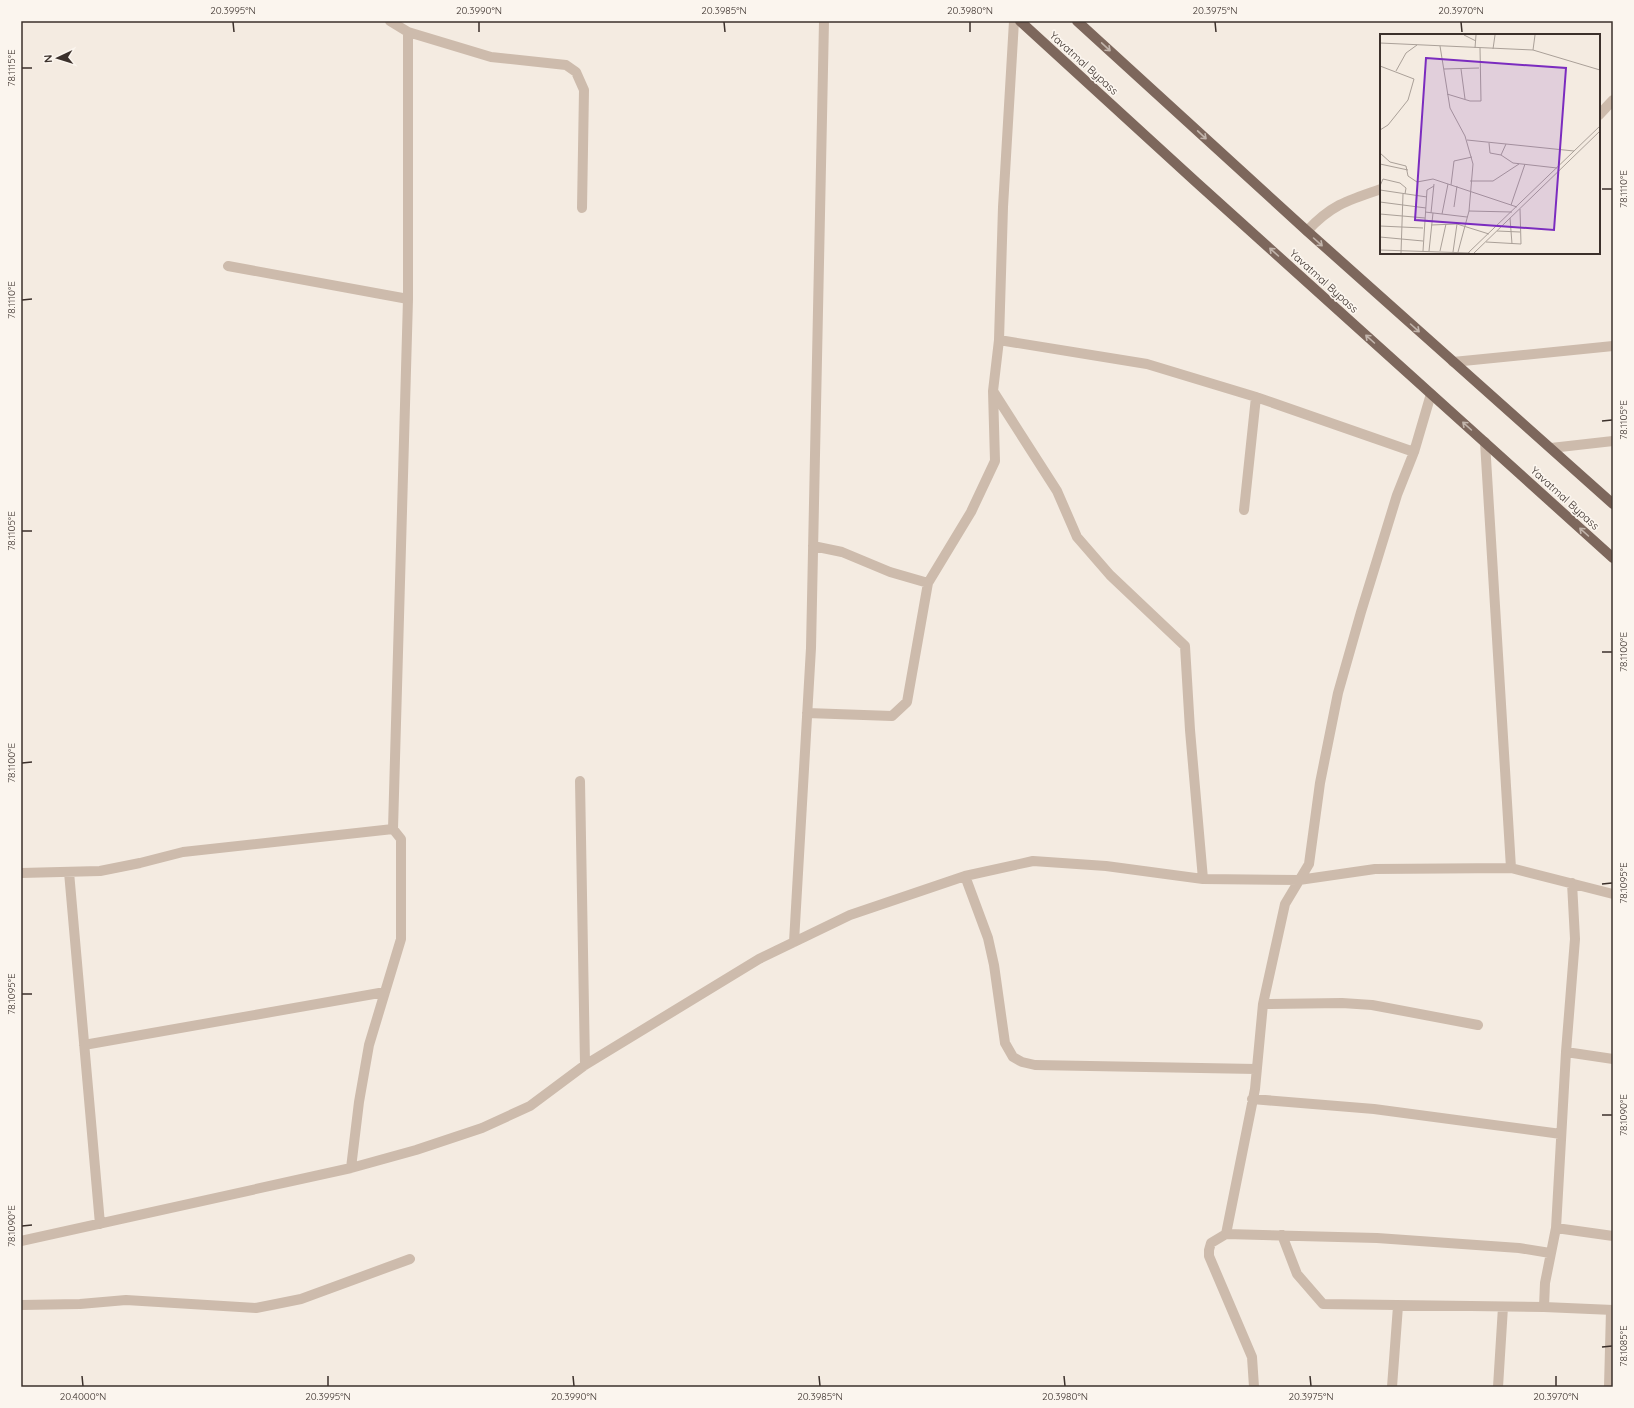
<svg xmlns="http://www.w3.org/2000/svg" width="1634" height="1408" font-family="Quicksand,sans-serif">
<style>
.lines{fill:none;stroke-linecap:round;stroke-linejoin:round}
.minor{stroke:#cdbbac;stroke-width:10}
.major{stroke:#7d675c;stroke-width:10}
.oneway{stroke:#c2b5ac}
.ticks{fill:none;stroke:#3b302b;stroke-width:1.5}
.labels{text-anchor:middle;stroke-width:3.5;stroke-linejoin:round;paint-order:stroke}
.street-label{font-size:11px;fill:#3b302b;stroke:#fbf5ee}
.inset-road{fill:none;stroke:#aaa098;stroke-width:1}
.view{fill:#7b2cbf;fill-opacity:0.15;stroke:#7b2cbf;stroke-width:2}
.inset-edge{fill:none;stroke:#3b302b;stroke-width:2}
.neatline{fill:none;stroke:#3b302b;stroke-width:1.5}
.ticks-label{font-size:10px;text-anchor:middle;fill:#3b302b}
</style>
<rect width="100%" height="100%" fill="#f4ebe1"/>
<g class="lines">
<path class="minor" d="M390,21L408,32L491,57L566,65L576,72L584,90L582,208
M1599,115L1613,100
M1307,231C1331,205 1348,200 1381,189
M228,266L408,299
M999,340L1147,364L1256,397L1414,452
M1453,362L1613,346
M993,391L1057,491L1077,537L1110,575L1185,646L1190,730L1203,879
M1485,442L1511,868
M1551,448L1613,441
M1244,510L1256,397
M813,546L842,552L890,572L928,583
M807,713L892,716L907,702L928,583L971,512L995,461L993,391L999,340L1003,207L1014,21
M580,781L585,1065
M393,829L408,299V32
M69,872L100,1224
M21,873L100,871L140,863L183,852L393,829L401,839V939L369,1045L359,1102L351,1168
M965,876L988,938L994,965L1005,1043L1013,1057L1022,1062L1035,1065L1256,1069
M794,942L811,648L824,21
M1263,1004L1342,1003L1372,1005L1478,1025
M84,1045L385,992
M1566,1052L1613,1059
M1252,1099L1374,1109L1561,1134
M1556,1228L1613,1236
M1226,1234L1255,1089L1263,1004L1285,904L1309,864L1320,783L1338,693L1361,612L1397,495L1414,452L1431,394
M1282,1235L1297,1274L1323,1304L1544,1307L1613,1310
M21,1241L351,1168L416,1150L482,1128L530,1106L585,1065L759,959L850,915L965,876L1033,861L1106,866L1203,879L1299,880L1375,869L1511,868L1613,894
M21,1305L80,1304L126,1300L256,1308L301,1299L410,1259
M1544,1307L1545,1283L1556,1228L1566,1052L1575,939L1572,883
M1254,1387L1252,1357L1209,1256V1250L1211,1243L1226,1234L1377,1238L1519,1248L1550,1253
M1392,1387L1398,1306
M1498,1387L1503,1307
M1609,1387L1611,1310"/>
<path class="major" d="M1020,21L1196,182L1613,558
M1077,21L1307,231L1613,504"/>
</g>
<defs><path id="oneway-shaft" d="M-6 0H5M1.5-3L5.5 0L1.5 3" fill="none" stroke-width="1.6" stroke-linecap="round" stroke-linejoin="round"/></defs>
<g class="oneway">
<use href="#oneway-shaft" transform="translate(1106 47) rotate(43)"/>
<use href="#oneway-shaft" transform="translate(1202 135) rotate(43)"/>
<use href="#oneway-shaft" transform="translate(1318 242) rotate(42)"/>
<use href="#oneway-shaft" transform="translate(1274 252) rotate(-138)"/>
<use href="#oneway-shaft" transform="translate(1415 328) rotate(42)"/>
<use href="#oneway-shaft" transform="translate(1370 339) rotate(-138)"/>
<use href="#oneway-shaft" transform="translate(1467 426) rotate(-138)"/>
<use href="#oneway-shaft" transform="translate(1584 532) rotate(-138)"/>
</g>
<path class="ticks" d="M233,22L234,32M479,22V32M724,22L725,32M970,22V32M1215,22L1216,32M1461,22L1462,32M22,68H32M1602,189H1612M22,300L32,299M1602,421L1612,420M22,531H32M1602,652H1612M22,763L32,762M1602,884L1612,883M22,994H32M1602,1115H1612M22,1226L32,1225M1602,1347L1612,1346M82,1376L83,1386M328,1376V1386M573,1376L574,1386M819,1376L820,1386M1064,1376L1065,1386M1310,1376L1311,1386M1556,1376V1386"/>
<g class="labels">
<g class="street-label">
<text transform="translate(1084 63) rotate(42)" y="4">Yavatmal Bypass</text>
<text transform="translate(1324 281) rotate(42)" y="4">Yavatmal Bypass</text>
<text transform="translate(1565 498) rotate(42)" y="4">Yavatmal Bypass</text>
</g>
</g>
<g transform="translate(1380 34)">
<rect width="220" height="220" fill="#f4ebe1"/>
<path class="inset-road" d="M84,1L96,7M0,9L153,16L220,36M60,12L70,74L85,102L93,130L89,177L78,218M95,14L96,1M113,15L115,1M153,16L155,1M0,32L34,45L28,66L8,91L0,96M64,35L99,34M81,35L85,65M16,37L26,19L37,11M67,60L90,67H101L100,14M87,106L194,117M109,109L110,119L121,121L133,129L177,134M0,119L10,128L26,132L28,142L37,148L53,145L137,173M121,121L126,110M0,130L28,136M90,147H113L139,130M71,151L74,127L92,123M0,152L3,145L20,149L26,154L25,160M0,156L47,163M0,168L46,174M131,171L145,130M74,173L77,152M89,177L132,178M45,178L87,183M51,179L54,150M0,180L45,184M62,180L68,150M130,184L132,210M51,191L77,190L109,200M0,192L43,194M117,197L140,198M0,203L43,207M106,208L141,210L140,175M0,216L90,219M43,217L47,156L54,152M49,217L53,179M60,217L66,190M73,218L77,190M21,219L23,160M88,219L220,92M94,219L220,97"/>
<path class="view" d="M46,24L186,34L174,196L35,186Z"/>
<rect width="220" height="220" class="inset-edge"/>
</g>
<rect width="1634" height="1408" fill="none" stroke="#fbf5ee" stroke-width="44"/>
<g transform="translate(58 58) rotate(266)" stroke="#fbf5ee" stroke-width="3" paint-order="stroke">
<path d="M0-3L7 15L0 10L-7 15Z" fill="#3b302b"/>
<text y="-6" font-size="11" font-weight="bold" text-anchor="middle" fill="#3b302b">N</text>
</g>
<rect x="22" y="22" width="1590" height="1364" class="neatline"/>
<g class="ticks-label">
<text x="233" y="14">20.3995°N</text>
<text x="479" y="14">20.3990°N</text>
<text x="724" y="14">20.3985°N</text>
<text x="970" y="14">20.3980°N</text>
<text x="1215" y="14">20.3975°N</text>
<text x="1461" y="14">20.3970°N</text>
<text transform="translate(11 68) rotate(-90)" y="4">78.1115°E</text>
<text transform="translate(1623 189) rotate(-90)" y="4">78.1110°E</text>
<text transform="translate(11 300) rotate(-90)" y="4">78.1110°E</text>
<text transform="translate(1623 420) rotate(-90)" y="4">78.1105°E</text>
<text transform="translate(11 531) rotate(-90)" y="4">78.1105°E</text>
<text transform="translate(1623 652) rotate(-90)" y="4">78.1100°E</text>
<text transform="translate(11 763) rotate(-90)" y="4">78.1100°E</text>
<text transform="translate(1623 883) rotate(-90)" y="4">78.1095°E</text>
<text transform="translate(11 994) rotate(-90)" y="4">78.1095°E</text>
<text transform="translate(1623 1115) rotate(-90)" y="4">78.1090°E</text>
<text transform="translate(11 1226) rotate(-90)" y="4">78.1090°E</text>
<text transform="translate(1623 1346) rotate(-90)" y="4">78.1085°E</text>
<text x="83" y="1400">20.4000°N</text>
<text x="328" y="1400">20.3995°N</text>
<text x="574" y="1400">20.3990°N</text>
<text x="820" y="1400">20.3985°N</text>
<text x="1065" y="1400">20.3980°N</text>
<text x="1311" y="1400">20.3975°N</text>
<text x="1556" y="1400">20.3970°N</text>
</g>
</svg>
